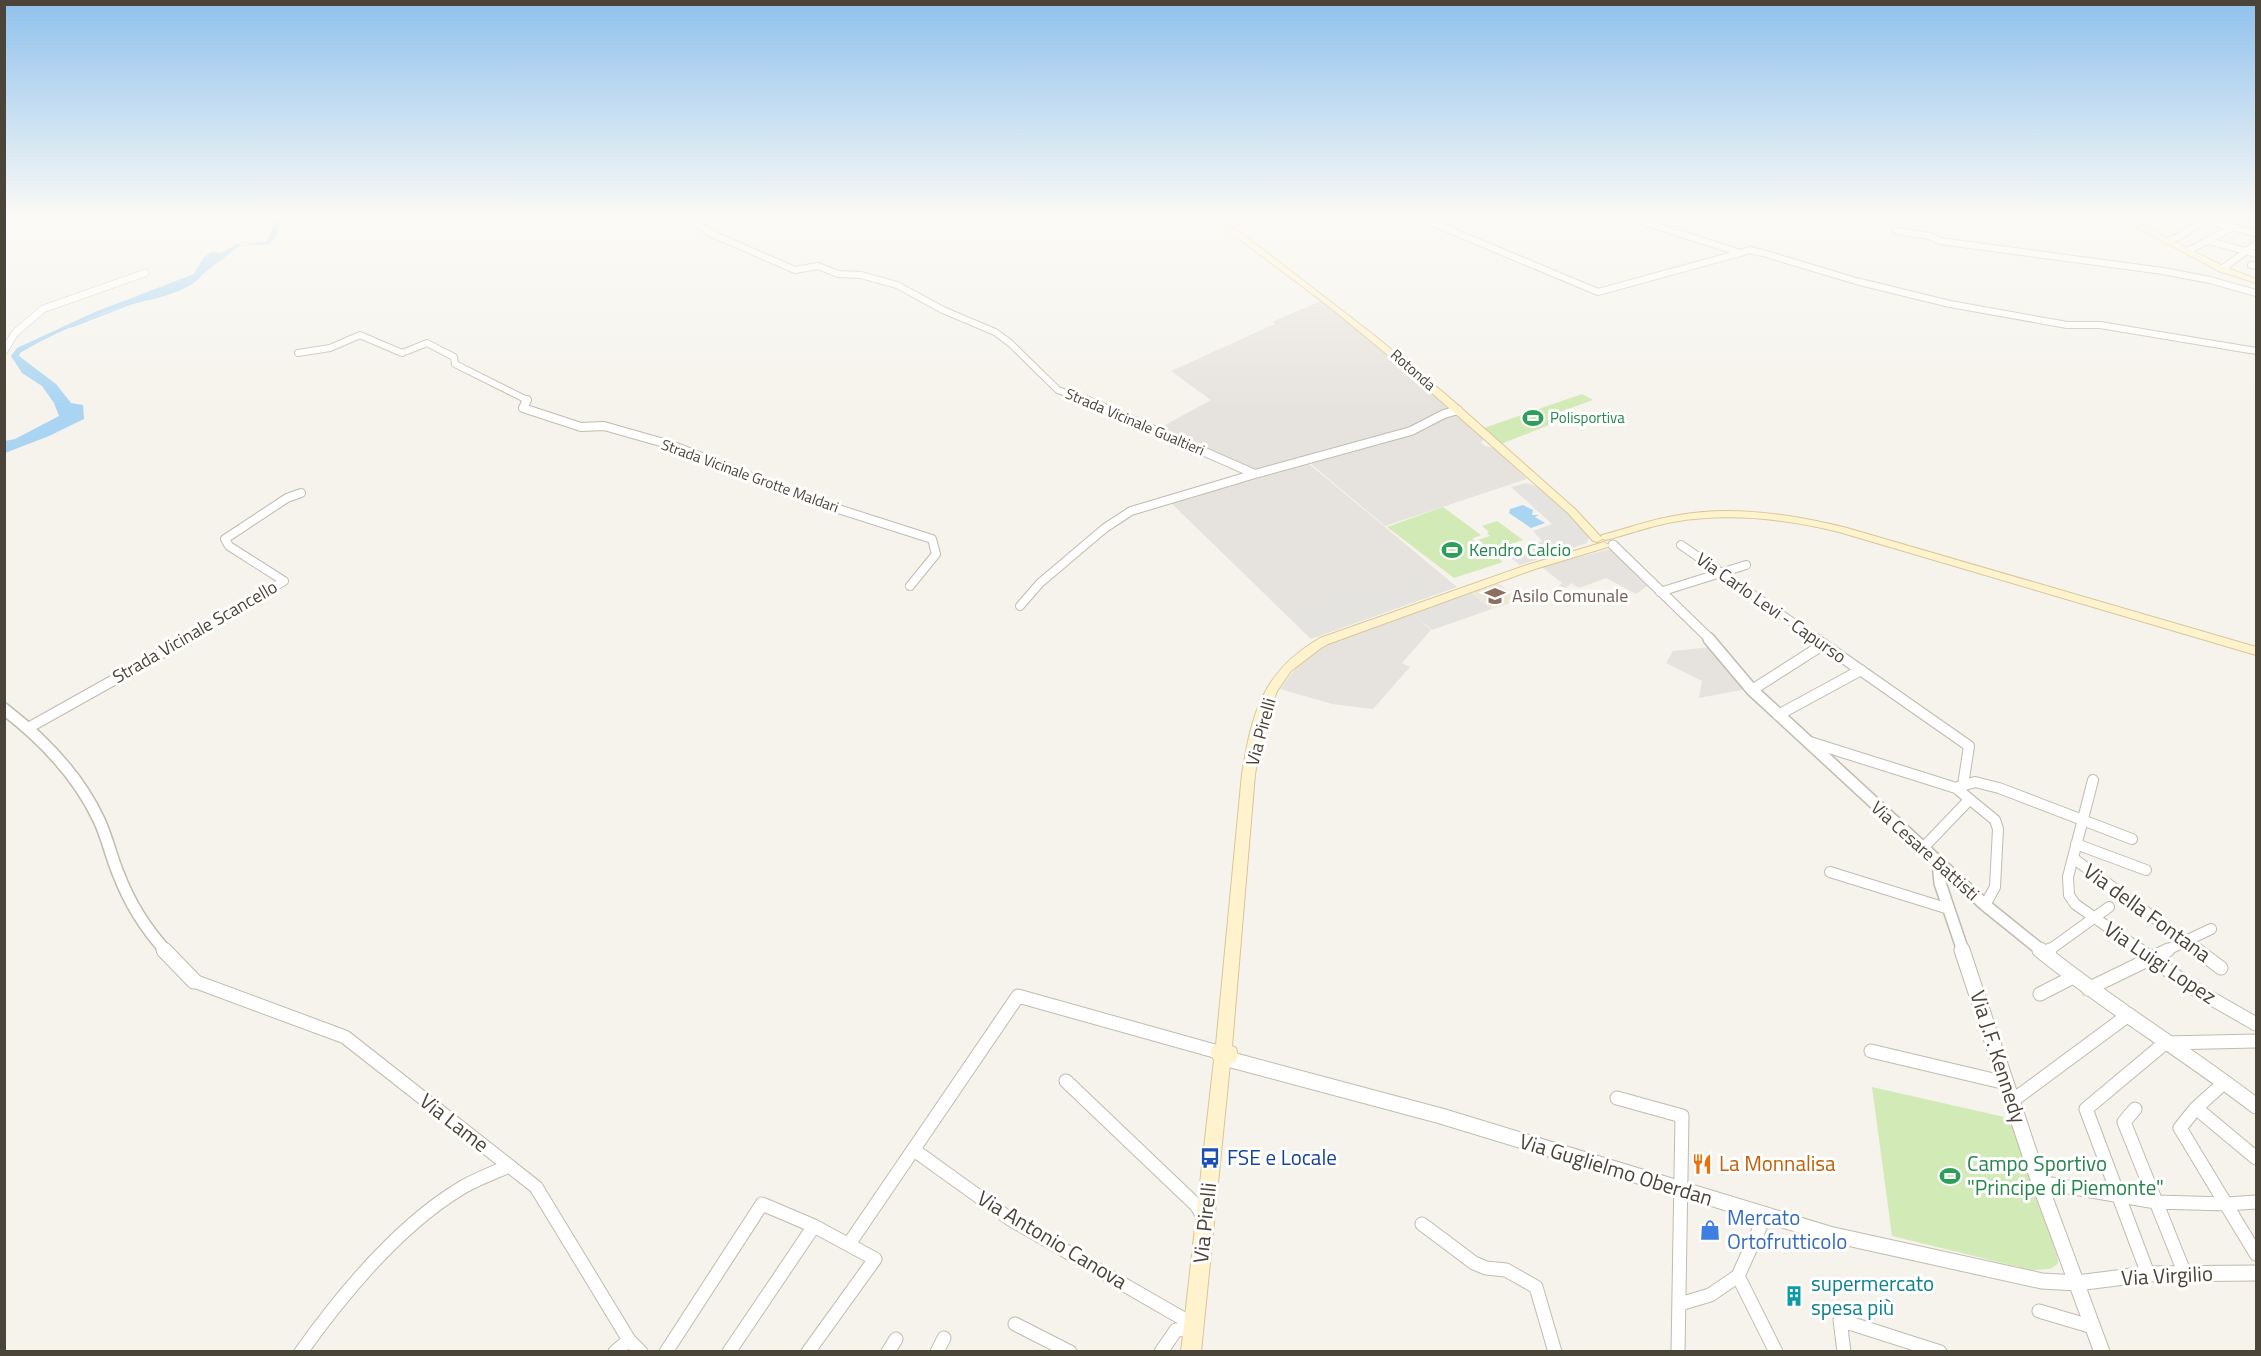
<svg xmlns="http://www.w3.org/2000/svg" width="2261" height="1356" font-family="'Titillium Web',sans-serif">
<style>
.industrial{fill:#e6e2dd}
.education{fill:#efe8d6}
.green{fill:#d2eab5}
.parking{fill:#e5e3e0}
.water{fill:#a9d4f2}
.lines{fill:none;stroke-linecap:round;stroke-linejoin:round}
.stream{stroke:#a9d4f2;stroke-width:1.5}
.minor-far3-casing{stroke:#c2bbae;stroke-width:8}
.minor-far2-casing{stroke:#c2bbae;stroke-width:10}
.minor-far1-casing{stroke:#c2bbae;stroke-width:12}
.minor-casing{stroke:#c2bbae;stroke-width:15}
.tertiary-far3-casing{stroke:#c2bbae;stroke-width:8}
.tertiary-far2-casing{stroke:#c2bbae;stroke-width:11}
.tertiary-far1-casing{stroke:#c2bbae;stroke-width:14}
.tertiary-casing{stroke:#c2bbae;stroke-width:17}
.secondary-casing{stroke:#d6c79b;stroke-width:2}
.minor-far3{stroke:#fff;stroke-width:6}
.minor-far2{stroke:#fff;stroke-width:8}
.minor-far1{stroke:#fff;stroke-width:10}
.minor{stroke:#fff;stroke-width:13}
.tertiary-far3{stroke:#fff;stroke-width:7}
.tertiary-far2{stroke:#fff;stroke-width:9}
.tertiary-far1{stroke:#fff;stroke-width:11}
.tertiary{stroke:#fff;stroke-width:15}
.secondary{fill:#fff3cd;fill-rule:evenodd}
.labels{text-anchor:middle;stroke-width:6;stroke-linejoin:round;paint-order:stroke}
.far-street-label{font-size:15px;fill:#4b4439;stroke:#fff}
.far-leisure-label{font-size:15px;fill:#27864d;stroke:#fff;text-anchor:start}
.leisure-label{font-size:18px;fill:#27864d;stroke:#fff;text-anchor:start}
.education-label{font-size:18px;fill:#785e54;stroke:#fff;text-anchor:start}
.street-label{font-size:18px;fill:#4b4439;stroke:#fff}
.near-street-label{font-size:21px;fill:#4b4439;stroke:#fff}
.near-transit-label{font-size:21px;fill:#164399;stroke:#fff;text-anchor:start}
.near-food-label{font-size:21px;fill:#c56008;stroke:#fff;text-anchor:start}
.near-leisure-label{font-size:21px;fill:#27864d;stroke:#fff;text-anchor:start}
.near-shop-label{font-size:21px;fill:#366cbe;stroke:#fff;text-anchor:start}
.near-culture-label{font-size:21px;fill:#0d838f;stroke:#fff;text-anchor:start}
</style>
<rect width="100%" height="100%" fill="#f6f3ec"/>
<path class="industrial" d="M1321,301L1409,371L1447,408L1422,425L1253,470L1158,429L1211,400L1171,371L1275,324L1272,322Z
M1456,412L1484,439L1481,443L1485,446L1494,448L1527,479L1385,526L1311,464L1422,430L1443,415Z
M1309,464L1457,587L1311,639L1171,503Z
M1610,549L1647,586L1636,594L1606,578L1579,588L1571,583L1566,588L1559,586L1562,583L1542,567Z
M1412,613L1431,630L1402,663L1410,667L1373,709L1332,704L1280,689L1299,664L1326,644Z
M1711,647L1746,689L1699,698L1702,681L1666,663L1673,651Z"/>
<path class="education" d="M1498,583L1520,600L1492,609L1471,592Z"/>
<path class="green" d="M1582,394L1593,400L1551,415L1559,421L1501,444L1484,428Z
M1443,507L1481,535L1472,539L1503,562L1454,578L1387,527Z
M1497,521L1523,540L1499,548L1511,557L1505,559L1478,540L1490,536L1487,533L1489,532L1482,526Z
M1872,1087L2013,1119L2058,1259V1264L2050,1269L2031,1270L1892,1236Z"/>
<path class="parking" d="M1526,483L1536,486L1590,533L1587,543L1520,565L1512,559V553L1542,541L1533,531L1552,524L1511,487Z
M1415,577L1428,588L1448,582L1454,588L1324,631L1305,628L1289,612L1295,607L1346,590L1354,597Z
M1470,592L1492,609L1432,630L1412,613Z"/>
<path class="water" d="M277,218H282L276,237L268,245L242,244L203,274C185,298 136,300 109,311C79,323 48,336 20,353L19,356L56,384L71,403L83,405L84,419L49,436L5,453V441L15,439L59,416L54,403L42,386L22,373L11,356L17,348L95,312L194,274L203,258L211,252L221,253L237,244L266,242Z
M1523,505L1533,510L1532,515H1539L1535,517L1545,523L1531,528L1509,513L1510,509Z"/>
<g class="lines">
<path class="stream" d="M71,327L138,301"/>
<g class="minor-far3-casing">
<path id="minor-far3" d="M689,218L710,233L795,270L818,266L838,274L861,275L897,285L943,310L995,332L1010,343L1058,390L1090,402
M1421,218L1598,292L1740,253
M1631,218L1741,253L1749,250L1763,253L1856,281L1950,304L2067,325H2100L2256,351
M2195,218L2256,233
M1896,231L1930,236L1940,241L2163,271L2210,280L2256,293
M2166,241L2179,237L2205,220
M2209,241L2256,254
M2188,251L2233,227
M2251,265L2256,266
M2222,269L2256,244
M298,353L330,348L360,335L402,353L427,343L454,357L455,364L527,400L526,402"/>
</g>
<g class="minor-far2-casing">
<path id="minor-far2" d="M527,400L523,408L581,427L604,426L671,445L807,499L932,539L936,554L910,586
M1086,400L1255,474L1411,431L1444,414L1458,410
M1681,545L1818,640
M1660,592L1746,565
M1020,606L1040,583L1105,528L1131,511L1255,474
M184,640L284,581L229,546L225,539L287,498L301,493"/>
</g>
<g class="minor-far1-casing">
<path id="minor-far1" d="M1816,639L1969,746L1963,785
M1752,690L1824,644
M1778,715L1861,670
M28,728L187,639
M1810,742L1956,788L1995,820L1998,829L1995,887L1985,905
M2093,780L2068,877L2069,895L2075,904L2142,951
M1958,787L1975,782L1999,788L2132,839
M2076,844L2146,870
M1922,849L1969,800
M2073,858L2199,951
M1830,872L1949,909
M2048,951L2109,907
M2165,951L2211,929"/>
</g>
<g class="minor-casing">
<path id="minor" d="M2139,950L2193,988L2256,1024
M2197,950L2221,968
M2044,954L2050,950
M194,981L345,1037L536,1187L629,1340L641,1352
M2088,989L2168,950
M2040,994L2073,977
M1871,1051L2006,1083
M1066,1081L1196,1205L1203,1216
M2225,1082L2196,1108L2180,1128L2256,1254
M1617,1098L1682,1116L1678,1352
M2012,1101L2127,1016
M2196,1108L2256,1158
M2135,1109L2124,1122L2185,1274
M914,1150L1010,1219L1194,1325
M2039,1182L2156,1202L2227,1204L2256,1202
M1766,1214L1738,1276L1776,1352
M1422,1224L1474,1263L1486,1268L1506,1270L1536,1287L1555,1352
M849,1244L1018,996L1218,1052
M2148,1274L2086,1109L2165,1043L2256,1041
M1680,1304L1710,1295L1738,1276
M2039,1311L2093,1327
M1015,1324L1070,1352
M301,1352C343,1293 399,1225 463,1187C477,1179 493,1173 509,1166
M615,1352L629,1340
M666,1352L762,1204L814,1226L875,1259L808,1352
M729,1352L814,1226
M888,1352L896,1339
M937,1352L944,1338
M1161,1352L1176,1330L1193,1329
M1844,1352L1840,1320L1940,1352"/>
</g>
<g class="tertiary-far3-casing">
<path id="tertiary-far3" d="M4,351L15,333L43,309L145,273"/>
</g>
<g class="tertiary-far2-casing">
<path id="tertiary-far2" d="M1613,545L1711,640"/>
</g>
<g class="tertiary-far1-casing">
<path id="tertiary-far1" d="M1709,639L1752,690L1985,905L2042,951
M4,709C43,739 78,775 99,820C107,837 111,856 118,873C129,902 145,928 166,951
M1938,863L1940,883L1963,951"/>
</g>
<g class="tertiary-casing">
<path id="tertiary" d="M164,950L194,981
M1962,950L2039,1182L2102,1352
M2040,950C2109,1006 2186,1052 2256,1106
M1228,1059L1441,1116L1829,1234L2042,1281L2077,1283L2148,1274L2256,1273"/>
</g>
<g class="secondary-casing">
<path id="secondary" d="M1211,218H1219L1257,245L1375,336L1451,399L1575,509L1601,537L1602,535C1626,529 1649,520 1674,516C1731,505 1790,514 1847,528L2256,647V655L1839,532C1786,519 1729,512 1673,522C1651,526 1628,534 1606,540L1602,539L1597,542L1593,541L1568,513L1407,371L1331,308Z
M2119,218H2128L2225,267L2256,279V283L2219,271Z
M1604,542L1609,545L1608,547L1535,569L1328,644L1321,648L1291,671L1277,691L1263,732L1255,774L1232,1046L1236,1048L1238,1056L1236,1061L1230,1064L1201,1352H1181L1214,1060L1210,1052L1212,1047L1216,1045L1242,774C1252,713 1262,672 1320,638L1527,565Z"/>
</g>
<use href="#minor-far3" class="minor-far3"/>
<use href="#minor-far2" class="minor-far2"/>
<use href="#minor-far1" class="minor-far1"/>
<use href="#minor" class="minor"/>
<use href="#tertiary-far3" class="tertiary-far3"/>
<use href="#tertiary-far2" class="tertiary-far2"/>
<use href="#tertiary-far1" class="tertiary-far1"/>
<use href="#tertiary" class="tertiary"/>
<use href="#secondary" class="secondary"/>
</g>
<linearGradient id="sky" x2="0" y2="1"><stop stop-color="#8fc1ec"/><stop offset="0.53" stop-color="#fbfaf6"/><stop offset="1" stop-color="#fbfaf6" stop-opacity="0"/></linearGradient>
<rect width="2261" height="408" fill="url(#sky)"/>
<defs>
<g id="stadium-bare" transform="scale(1.62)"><path d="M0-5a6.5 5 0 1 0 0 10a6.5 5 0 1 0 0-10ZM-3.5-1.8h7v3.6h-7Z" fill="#2e9e5b" stroke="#fff" stroke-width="2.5" paint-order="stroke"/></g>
<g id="school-bare" transform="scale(1.62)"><path d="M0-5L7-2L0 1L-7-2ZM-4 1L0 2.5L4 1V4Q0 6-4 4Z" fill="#8d6e63" stroke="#fff" stroke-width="2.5" paint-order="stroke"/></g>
<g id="bus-bare" transform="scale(1.62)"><path d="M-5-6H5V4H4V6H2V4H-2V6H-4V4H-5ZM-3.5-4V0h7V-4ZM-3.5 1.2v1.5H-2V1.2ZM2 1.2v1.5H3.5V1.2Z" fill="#1a4fb4" stroke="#fff" stroke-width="2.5" paint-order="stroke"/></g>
<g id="restaurant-bare" transform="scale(1.62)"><path d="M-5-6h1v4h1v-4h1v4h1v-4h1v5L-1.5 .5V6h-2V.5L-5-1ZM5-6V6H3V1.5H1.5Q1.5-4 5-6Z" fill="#e8710a" stroke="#fff" stroke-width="2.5" paint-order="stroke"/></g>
<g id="shop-bare" transform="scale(1.62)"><path d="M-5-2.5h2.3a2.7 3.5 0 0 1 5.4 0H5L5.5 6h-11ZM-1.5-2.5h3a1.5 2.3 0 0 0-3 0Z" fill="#3f7fe0" stroke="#fff" stroke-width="2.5" paint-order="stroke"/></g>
<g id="building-bare" transform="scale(1.62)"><path d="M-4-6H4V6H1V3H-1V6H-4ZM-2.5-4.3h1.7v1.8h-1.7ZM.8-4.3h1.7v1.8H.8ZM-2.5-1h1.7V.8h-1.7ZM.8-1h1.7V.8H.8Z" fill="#0f9aa8" stroke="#fff" stroke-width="2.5" paint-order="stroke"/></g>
</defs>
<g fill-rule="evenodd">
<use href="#stadium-bare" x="1533" y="418"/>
<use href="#stadium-bare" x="1452" y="550"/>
<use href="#school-bare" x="1495" y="596"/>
<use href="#bus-bare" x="1210" y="1158"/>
<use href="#restaurant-bare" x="1702" y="1164"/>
<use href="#stadium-bare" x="1950" y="1176"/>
<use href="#shop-bare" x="1710" y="1230"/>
<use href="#building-bare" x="1794" y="1296"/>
</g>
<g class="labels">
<g class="far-street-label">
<text transform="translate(1413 370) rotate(41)" y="5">Rotonda</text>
<text transform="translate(1135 422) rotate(23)" y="5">Strada Vicinale Gualtieri</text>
<text transform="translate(750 476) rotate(20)" y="5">Strada Vicinale Grotte Maldari</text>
</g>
<g class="far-leisure-label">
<text x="1550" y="423">Polisportiva</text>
</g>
<g class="leisure-label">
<text x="1469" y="556">Kendro Calcio</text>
</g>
<g class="education-label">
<text x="1512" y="602">Asilo Comunale</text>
</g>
<g class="street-label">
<text transform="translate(1771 608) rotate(35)" y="6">Via Carlo Levi - Capurso</text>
<text transform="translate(195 632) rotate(-30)" y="6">Strada Vicinale Scancello</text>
<text transform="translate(1261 732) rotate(-75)" y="6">Via Pirelli</text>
<text transform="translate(1925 851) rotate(42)" y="6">Via Cesare Battisti</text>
</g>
<g class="near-street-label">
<text transform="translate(2147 913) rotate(36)" y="7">Via della Fontana</text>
<text transform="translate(2160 963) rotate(34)" y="7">Via Luigi Lopez</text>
<text transform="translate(1998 1057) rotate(72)" y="7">Via J.F. Kennedy</text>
<text transform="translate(454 1123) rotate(38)" y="7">Via Lame</text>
<text transform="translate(1616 1170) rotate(17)" y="7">Via Guglielmo Oberdan</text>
<text transform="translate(1205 1223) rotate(-84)" y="7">Via Pirelli</text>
<text transform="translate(1052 1240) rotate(31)" y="7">Via Antonio Canova</text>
<text transform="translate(2167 1276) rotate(-3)" y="7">Via Virgilio</text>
</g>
<g class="near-transit-label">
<text x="1227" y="1165">FSE e Locale</text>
</g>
<g class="near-food-label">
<text x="1719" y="1171">La Monnalisa</text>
</g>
<g class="near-leisure-label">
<text x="1967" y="1171">Campo Sportivo<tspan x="1967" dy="24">"Principe di Piemonte"</tspan></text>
</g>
<g class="near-shop-label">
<text x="1727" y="1225">Mercato<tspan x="1727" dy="24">Ortofrutticolo</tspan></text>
</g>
<g class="near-culture-label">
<text x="1811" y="1291">supermercato<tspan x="1811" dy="24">spesa più</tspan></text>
</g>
</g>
<rect width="2261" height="1356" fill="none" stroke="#4b4439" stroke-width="12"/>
</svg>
